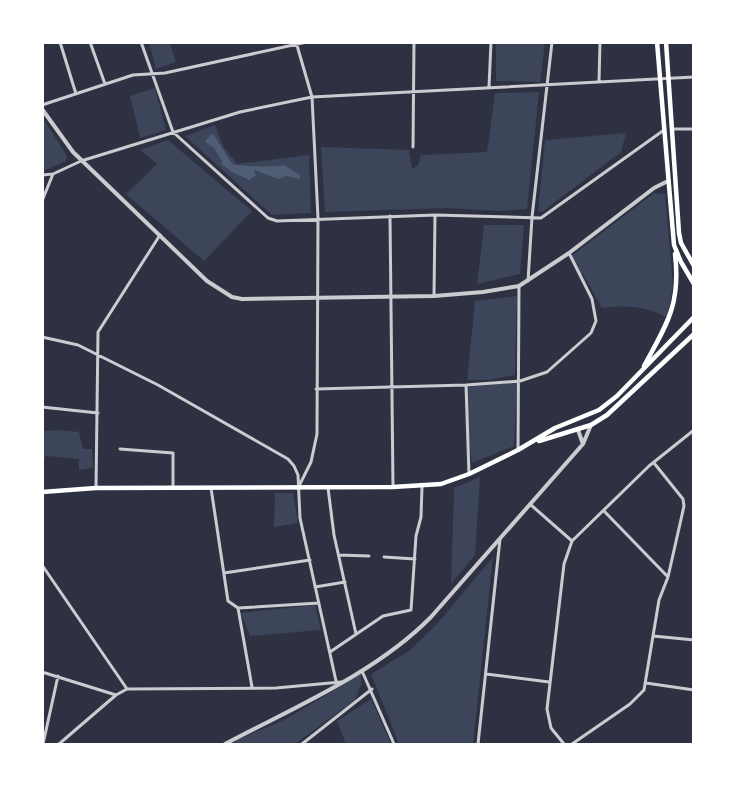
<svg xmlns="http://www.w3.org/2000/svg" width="736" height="787" font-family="'Space Grotesk',sans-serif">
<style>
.green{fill:#3c4559}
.water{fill:#4f5d75}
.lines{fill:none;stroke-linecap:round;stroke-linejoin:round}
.minor{stroke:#caccd0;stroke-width:3}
.tertiary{stroke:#caccd0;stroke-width:4}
.secondary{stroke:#fff;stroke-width:4.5}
</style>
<rect width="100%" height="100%" fill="#2d3142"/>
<path class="green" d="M149,43H170L176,62L156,69Z
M496,43H545L540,82L496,81Z
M155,88L166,130L140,138L130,96Z
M539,92L527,209L499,211L446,208L325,212L321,147L409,150L412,169L418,165L421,155L487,152L495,93Z
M43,118L67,156L66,161L43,171Z
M215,125L223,146L237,164L309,155L311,213L272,215L185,136Z
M626,133L621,152L542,212L538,211L545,140Z
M168,140L252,211L204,261L126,194L157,164L140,150Z
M654,193L665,194L673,285L668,315L666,317C645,306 625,305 602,308L583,274L580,275L570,257Z
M484,225H524L520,274L477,284Z
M517,296L515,375L488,380H467L475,301Z
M517,382L514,446L472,463L467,428V387Z
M59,430L79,432L83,449H92L93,468L79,470V459L46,456L43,461V431Z
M480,477L475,555L451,584L454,488Z
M275,493H293L298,523L274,527Z
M493,557L473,744H399L371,674L409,651L437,624Z
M315,605L321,630L250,636L241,613Z
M361,674V685L355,700L295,744H234L237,740L286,719Z
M371,699L391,744H346L337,721Z"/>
<path class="water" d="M211,134L214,135L232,164C238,167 281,167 284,165L300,175V179L286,176L279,179L254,170L256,175L249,180L234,173L221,164L222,161L214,148L205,142Z"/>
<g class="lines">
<path class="minor" d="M60,42L76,94
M90,42L105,84
M141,42L173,132L268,218L277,221L435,215L541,218L664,130
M296,42L312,97L318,218L317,434L311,462L298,488
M599,82L600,42
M489,87L491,42
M42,105L133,75L165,73L307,42
M672,129H694
M413,147L414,42
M42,175L53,174L81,161L240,112L312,97L694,77
M42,201L53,174
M390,216L393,487
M528,281L532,217L552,42
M434,296L435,215
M42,337L78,345L158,385L288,459L294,466L298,475L300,518L336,681
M466,385L469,474
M316,389L466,385L520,381L547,372L591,333L596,321L592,299L569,253
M42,407L98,413
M120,449L173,453V488
M518,450L519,286
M96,488L98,332L160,235
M211,488L228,601L238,608L252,687
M328,488L334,535L356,634
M531,505L572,541L564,564L547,709L551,728L564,744
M604,511L668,577
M572,541L649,466L694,430
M339,555L369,556
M384,557L415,559
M42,565L127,689
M224,573L310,560
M315,587L345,582
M238,608L319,603
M653,636L694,640
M330,652L383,616L411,610L416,536L421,517L422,487
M362,671L394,744
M42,672L116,695
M486,674L549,682
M646,683L694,690
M43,744L58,676
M59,744L116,695L127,689L276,688L341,682
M302,744L372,689
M478,744L500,539
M572,744L630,704L644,690L659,600L668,577L684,506L683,499L654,463"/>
<path class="tertiary" d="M42,109L73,152L207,281L232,297L242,299L434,296L483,292L519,286L569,253L654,188L668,181
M578,430L583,444
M225,744C293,708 376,673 431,617L583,444L591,425"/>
<path class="secondary" d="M657,42L674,245L681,262L694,284
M666,42L679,233L681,243L694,266
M644,366C667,324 681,304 675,254
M539,441L591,425L607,415L694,334
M42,492L96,488L393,487L441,484L469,474L518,450L555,428L599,410L617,396L694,317"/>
</g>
<rect width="736" height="787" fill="none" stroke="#ffffff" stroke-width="88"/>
</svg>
